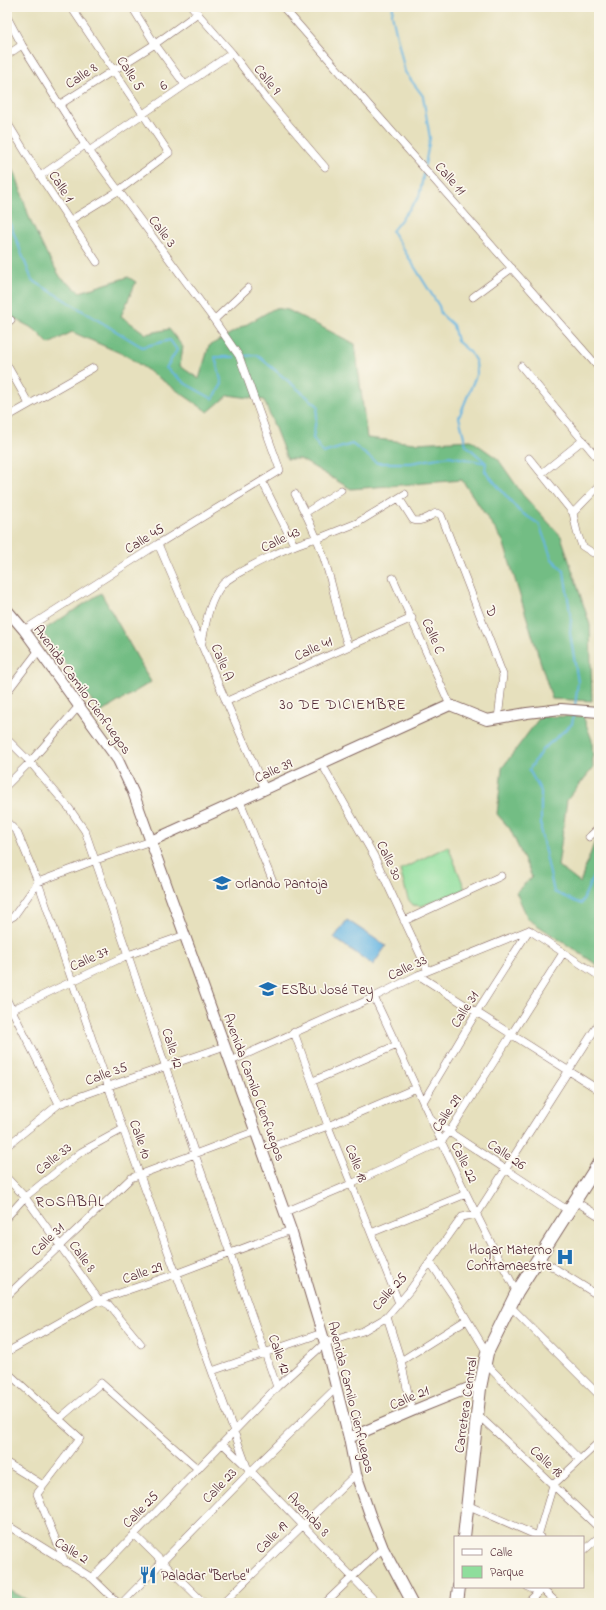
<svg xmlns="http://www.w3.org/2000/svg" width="606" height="1610" font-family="'Indie Flower',sans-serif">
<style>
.green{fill:#8fde9c;stroke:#6c7e64}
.forest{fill:#73bd84;stroke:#5e6e58}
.water{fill:#68b6e2;stroke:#596a86}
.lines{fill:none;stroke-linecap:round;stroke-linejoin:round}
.stream{stroke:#68b6e2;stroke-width:2}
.street-casing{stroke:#81635e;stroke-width:8}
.secondary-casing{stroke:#81635e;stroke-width:12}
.highway-casing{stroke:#81635e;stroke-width:14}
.street{stroke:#fff;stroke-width:7}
.secondary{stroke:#fff;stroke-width:10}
.highway{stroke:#fff;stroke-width:12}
.labels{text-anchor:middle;stroke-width:3.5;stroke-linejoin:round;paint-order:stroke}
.street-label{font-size:14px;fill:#4a1f2b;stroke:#fbf7ec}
.poi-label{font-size:14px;fill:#4a1f2b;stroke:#fbf7ec;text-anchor:start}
.neighbourhood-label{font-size:15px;letter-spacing:1px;fill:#4a1f2b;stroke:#fbf7ec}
</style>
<rect width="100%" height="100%" fill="#fbf7ec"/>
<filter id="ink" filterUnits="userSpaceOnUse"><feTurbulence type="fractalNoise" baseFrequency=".025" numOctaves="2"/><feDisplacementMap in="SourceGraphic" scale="8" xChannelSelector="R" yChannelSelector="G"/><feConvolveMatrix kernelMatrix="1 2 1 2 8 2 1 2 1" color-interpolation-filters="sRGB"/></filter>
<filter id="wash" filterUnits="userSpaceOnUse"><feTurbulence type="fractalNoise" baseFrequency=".012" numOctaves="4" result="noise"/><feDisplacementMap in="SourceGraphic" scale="16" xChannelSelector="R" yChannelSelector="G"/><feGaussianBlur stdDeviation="0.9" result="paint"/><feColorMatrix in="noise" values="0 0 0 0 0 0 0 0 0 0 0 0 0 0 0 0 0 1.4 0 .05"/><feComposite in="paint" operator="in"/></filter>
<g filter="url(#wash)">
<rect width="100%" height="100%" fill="#e6e0bd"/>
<path class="green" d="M448,846L465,889L422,906L413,905L408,899L400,870Z"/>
<path class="forest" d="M7,158L16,175L30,220L45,251L61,278L80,292L128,277L136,282L121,316L146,334L169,329L183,347L180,366L199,379L209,346L275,308L288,310L355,344L367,438L415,443L471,440L498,459L523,495L561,536L590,625L592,701L552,699L503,541L462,480L351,489L300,459H287L264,400L228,395L208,412L127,356L72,332L49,344L34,329L13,318L7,294Z
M101,593L151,682L100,713L42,631Z
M583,716L592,740L593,768L567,800L558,866L580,883L597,835L599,834V966L528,919L516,892L532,877L510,829L497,814L502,768L540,717Z
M7,1589L33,1603H7Z"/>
<path class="water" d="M347,920L386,946L373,965L334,938Z"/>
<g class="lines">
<path class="stream" d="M393,7L392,14L405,72L423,96L430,138L425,165
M424,172L419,197L392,231L439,306L441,314L453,325L457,341L470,352L476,362L477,373L459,417L466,445L485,462
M7,216L32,280L142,347L170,340L177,350L166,368L186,384L213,399L222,384L215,357H234
M245,356L257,355L318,406L313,438L323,453L352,444L377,463H411L449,456L486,463L485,471L519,511L539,524L552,559L564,571L571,619L570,633L578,682L575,706
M574,712L572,724L542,750L529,770L541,791V833L554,892L581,904L599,864"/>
</g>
</g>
<g filter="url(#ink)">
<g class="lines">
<g class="street-casing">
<path id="street" d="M132,7L155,44L185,85
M192,7L232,53L266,98L325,167
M283,7L599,368
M7,17L22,45L85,145L214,320L239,356L280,470L158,544L24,630
M7,55L22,45
M59,105L155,44L198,13
M7,122L40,176L97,262
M89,151L232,53
M40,176L85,145
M69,221L118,191L169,153L71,7
M473,297L512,268
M214,320L248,288
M7,323L11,320
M7,365L29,404
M521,366L599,460
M7,417L93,368
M529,458L573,513L577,532L582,546L593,553H599
M542,473L583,440
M262,481L294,545
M295,494C308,517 320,543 327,568C335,594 339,621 348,646
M399,498L413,520C421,523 428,517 436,513H438L441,515L503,675L498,719
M305,513L341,490
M573,513L599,486
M158,544C194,626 228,708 265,789
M393,578L450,705
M202,642C206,622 209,601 222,585C229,575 306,537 317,539L357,523L405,494
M7,692L39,650
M225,702L412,618
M7,739L30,762L69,808L85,831L128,955L195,1154L277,1387
M322,764L374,856L428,971
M7,785L30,762L79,706
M240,801L273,882
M7,822L17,832L38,882L123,1129L247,1467
M589,837L599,828
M7,920L14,916L38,882L96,860L151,841
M404,921L501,876
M529,930L599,976
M418,975L599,1090
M374,997C421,1096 464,1196 517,1292
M7,1000L59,1104
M7,1012L128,955L185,935
M294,1032L328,1126L399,1303
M231,1061L368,1000L418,975L529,930
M313,1081L397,1045
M423,1102L476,1013L529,930
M431,1120L569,1211
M7,1146L59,1104L109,1086L225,1046
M263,1150L328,1126L416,1088
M7,1178L25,1197L99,1300L109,1305L141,1344
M575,1201L599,1216
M285,1212L351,1184L441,1142L450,1131L563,953
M7,1217L25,1197L81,1152L123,1129
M371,1233L466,1194
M540,1259L599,1296
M430,1262L453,1296L487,1353
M7,1296L131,1178L256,1131
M510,1306L599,1395
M387,1317L401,1361L412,1411
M7,1352L99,1300L175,1274L291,1230
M401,1361L466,1320
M485,1363L580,1460
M212,1371L322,1333
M7,1372L80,1438L37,1494L65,1562
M477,1414L599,1528
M60,1418L101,1383L198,1469
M223,1444L247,1467L377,1603
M7,1463L43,1485
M467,1505L540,1537
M7,1525L92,1578L118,1603
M134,1534L204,1603
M538,1536L553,1485L599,1442
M583,1551L599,1537
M92,1578L277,1387L325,1343L363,1331L387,1317L410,1290L462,1217L477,1214L599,1023
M528,1587L532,1589H542L557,1603
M122,1603L251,1471L336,1388
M223,1603L356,1474
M325,1603L383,1548
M527,1603L543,1588"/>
</g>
<g class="secondary-casing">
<path id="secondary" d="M7,610L24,630L118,760L133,792L291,1230L325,1343L349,1438L356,1474L370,1515L383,1548L412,1603
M151,841L450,705L487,720L527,713L561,709L599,712
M349,1438L412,1411L471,1387L480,1388"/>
</g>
<g class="highway-casing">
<path id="highway" d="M464,1537L480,1388L487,1353L517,1292L599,1163
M457,1603L459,1587"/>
</g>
<use href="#street" class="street"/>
<use href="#secondary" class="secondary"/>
<use href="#highway" class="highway"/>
</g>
</g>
<defs>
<g id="school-bare" transform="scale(1.38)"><path d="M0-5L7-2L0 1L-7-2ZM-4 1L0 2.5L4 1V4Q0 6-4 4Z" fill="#1f6fb2" stroke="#fbf7ec" stroke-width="2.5" paint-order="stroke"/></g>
<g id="hospital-bare" transform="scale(1.38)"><path d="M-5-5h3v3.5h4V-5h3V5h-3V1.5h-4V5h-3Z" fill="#1f6fb2" stroke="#fbf7ec" stroke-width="2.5" paint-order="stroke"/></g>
<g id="restaurant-bare" transform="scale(1.38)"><path d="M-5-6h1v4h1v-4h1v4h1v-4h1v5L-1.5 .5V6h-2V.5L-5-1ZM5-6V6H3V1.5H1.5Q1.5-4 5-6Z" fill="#1f6fb2" stroke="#fbf7ec" stroke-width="2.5" paint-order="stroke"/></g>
</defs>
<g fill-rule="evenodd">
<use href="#school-bare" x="222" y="883"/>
<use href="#school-bare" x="268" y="989"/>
<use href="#hospital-bare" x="565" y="1257"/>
<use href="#restaurant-bare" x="148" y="1575"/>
</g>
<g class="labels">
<g class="street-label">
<text transform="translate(131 73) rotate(57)" y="5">Calle 5</text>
<text transform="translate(81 75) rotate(-33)" y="5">Calle 8</text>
<text transform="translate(268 79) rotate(52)" y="5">Calle 9</text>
<text transform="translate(163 85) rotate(-35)" y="5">6</text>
<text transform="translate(451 178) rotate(49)" y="5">Calle 11</text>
<text transform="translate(62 186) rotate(57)" y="5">Calle 1</text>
<text transform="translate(163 231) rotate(53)" y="5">Calle 3</text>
<text transform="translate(144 538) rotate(-32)" y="5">Calle 45</text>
<text transform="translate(280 539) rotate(-25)" y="5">Calle 43</text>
<text transform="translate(492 611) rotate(69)" y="5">D</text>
<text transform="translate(434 636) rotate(67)" y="5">Calle C</text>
<text transform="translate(313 648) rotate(-24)" y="5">Calle 41</text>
<text transform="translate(223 662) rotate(68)" y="5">Calle A</text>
<text transform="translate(83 689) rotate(54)" y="5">Avenida Camilo Cienfuegos</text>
<text transform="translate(273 770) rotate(-24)" y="5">Calle 39</text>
<text transform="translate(390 860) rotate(64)" y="5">Calle 30</text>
<text transform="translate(89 958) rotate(-24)" y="5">Calle 37</text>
<text transform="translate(407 967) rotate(-25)" y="5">Calle 33</text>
<text transform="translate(464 1009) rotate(-58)" y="5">Calle 31</text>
<text transform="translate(173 1048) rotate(72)" y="5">Calle 12</text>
<text transform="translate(106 1073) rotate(-20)" y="5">Calle 35</text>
<text transform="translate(255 1087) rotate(70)" y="5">Avenida Camilo Cienfuegos</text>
<text transform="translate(446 1113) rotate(-56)" y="5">Calle 29</text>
<text transform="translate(141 1139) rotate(70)" y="5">Calle 10</text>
<text transform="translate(507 1154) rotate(34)" y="5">Calle 26</text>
<text transform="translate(53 1158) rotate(-39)" y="5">Calle 33</text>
<text transform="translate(465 1162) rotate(64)" y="5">Calle 22</text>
<text transform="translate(357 1163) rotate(69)" y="5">Calle 18</text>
<text transform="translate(47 1239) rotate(-44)" y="5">Calle 31</text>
<text transform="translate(83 1256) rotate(54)" y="5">Calle 8</text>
<text transform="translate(142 1272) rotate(-19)" y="5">Calle 29</text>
<text transform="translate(389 1291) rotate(-48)" y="5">Calle 25</text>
<text transform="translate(280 1354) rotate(71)" y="5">Calle 12</text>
<text transform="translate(352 1397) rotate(76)" y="5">Avenida Camilo Cienfuegos</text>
<text transform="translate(409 1397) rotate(-23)" y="5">Calle 21</text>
<text transform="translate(465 1405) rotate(-82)" y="5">Carretera Central</text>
<text transform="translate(547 1461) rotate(43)" y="5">Calle 18</text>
<text transform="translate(219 1485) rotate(-46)" y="5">Calle 23</text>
<text transform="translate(140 1509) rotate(-46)" y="5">Calle 25</text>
<text transform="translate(309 1514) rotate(47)" y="5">Avenida 8</text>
<text transform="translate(271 1537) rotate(-45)" y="5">Calle 19</text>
<text transform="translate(72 1550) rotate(31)" y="5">Calle 2</text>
</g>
<g class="poi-label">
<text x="235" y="888">Orlando Pantoja</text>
<text x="281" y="994">ESBU José Tey</text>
<text x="552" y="1254" text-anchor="end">Hogar Materno<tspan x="552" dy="16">Contramaestre</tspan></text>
<text x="161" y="1580">Paladar "Berbe"</text>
</g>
<g class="neighbourhood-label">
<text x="343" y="709">30 DE DICIEMBRE</text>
<text x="70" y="1206">ROSABAL</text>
</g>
</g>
<rect width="606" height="1610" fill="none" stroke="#fbf7ec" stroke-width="24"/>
<rect x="454" y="1536" width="130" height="52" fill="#fbf7ec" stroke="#b4a19f"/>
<rect x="462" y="1549" width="20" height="6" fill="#ffffff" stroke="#b4a19f"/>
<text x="490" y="1556" font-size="12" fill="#4a1f2b">Calle</text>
<rect x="462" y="1566" width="20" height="12" fill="#8fde9c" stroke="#b4a19f"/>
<text x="490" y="1576" font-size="12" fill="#4a1f2b">Parque</text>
</svg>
